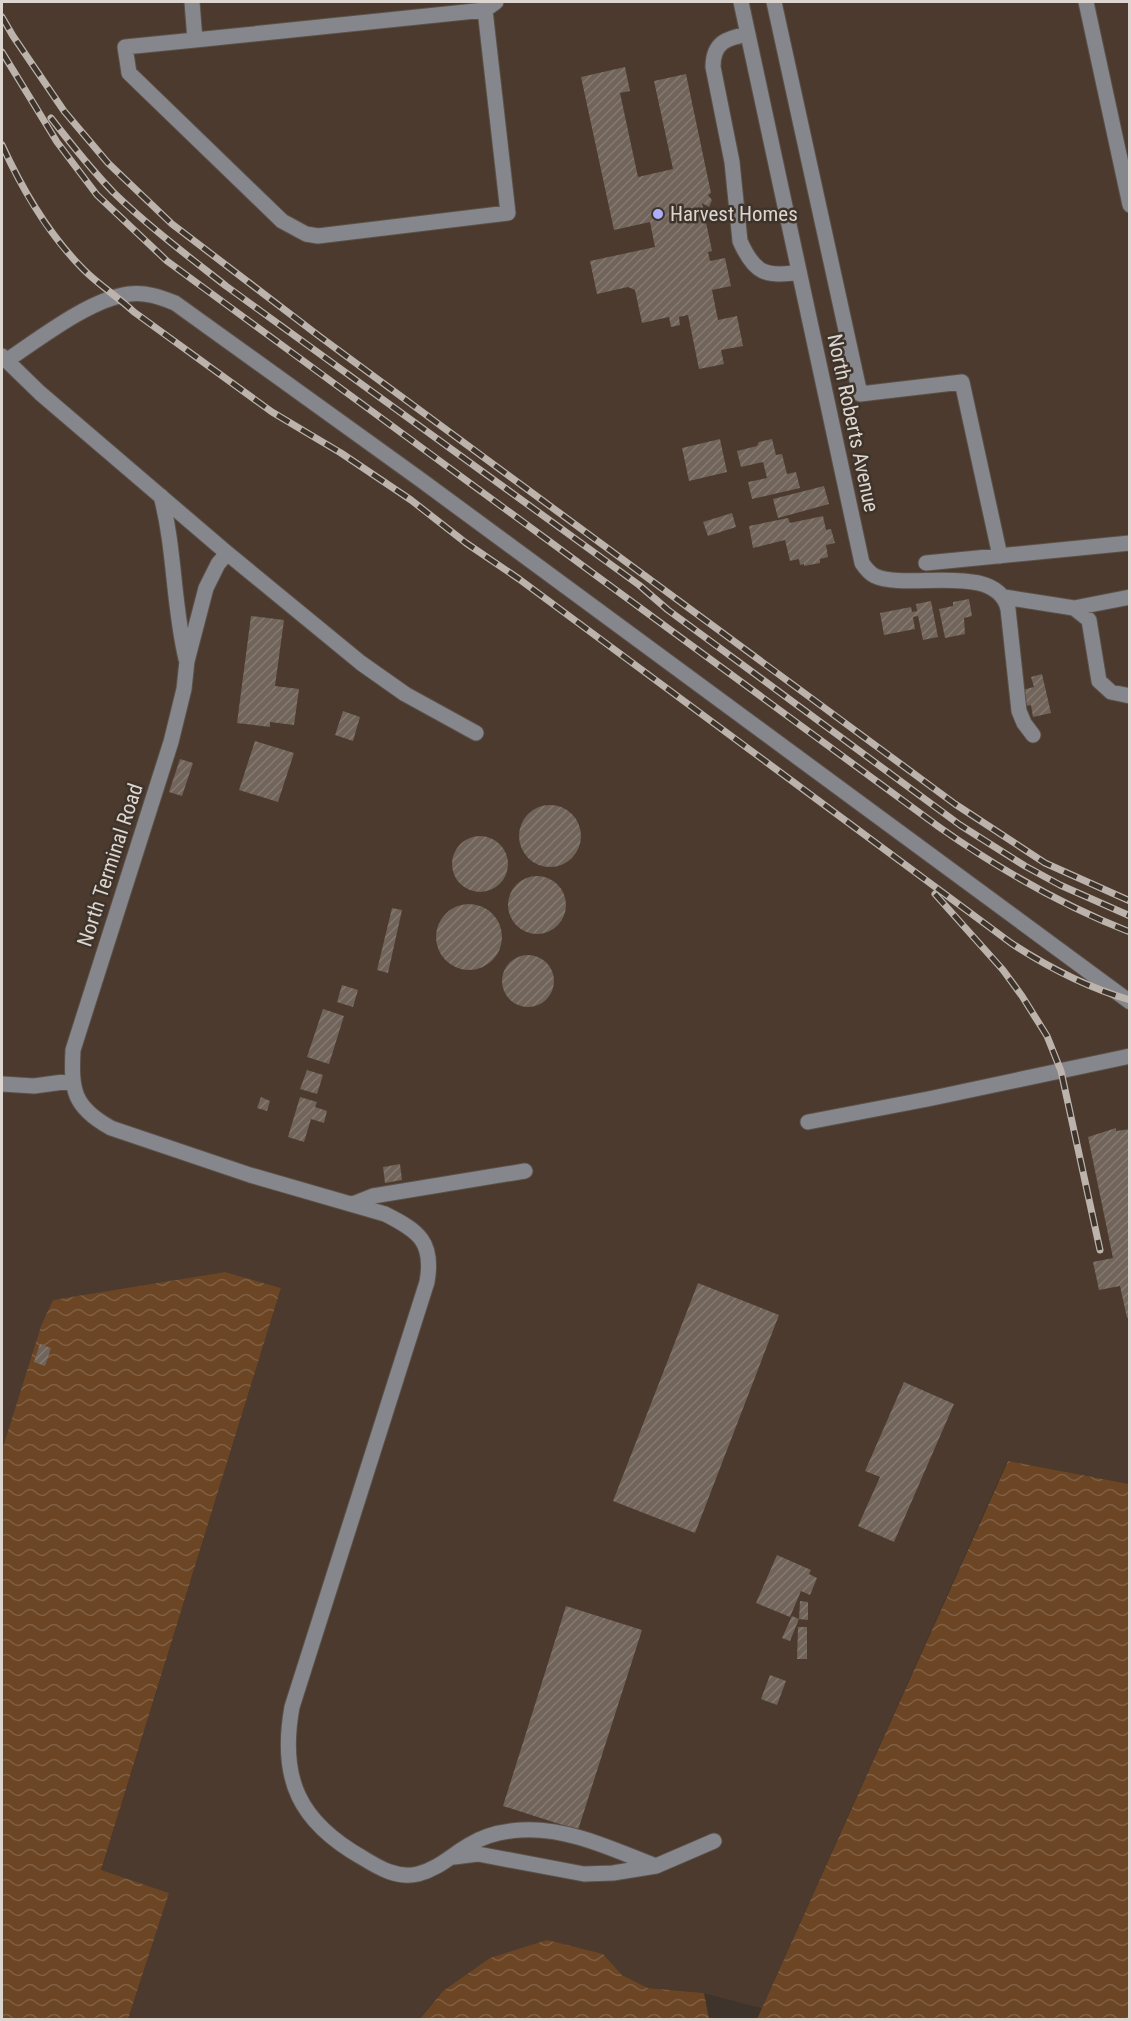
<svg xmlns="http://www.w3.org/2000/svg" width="1131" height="2021" font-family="'Roboto Condensed',sans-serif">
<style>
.built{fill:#4b3a2d}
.water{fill:url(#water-waves)}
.pier{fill:#3f342b}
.building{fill:url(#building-hatch)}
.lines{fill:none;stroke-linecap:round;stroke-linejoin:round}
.minor-casing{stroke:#5b5149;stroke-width:17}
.minor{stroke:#86868d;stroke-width:15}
.rail-casing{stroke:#bbb3ac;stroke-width:7}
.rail{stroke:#3f342b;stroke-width:4.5;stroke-dasharray:14;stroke-linecap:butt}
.poi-dot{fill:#adaffb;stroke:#3f342b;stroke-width:2}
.labels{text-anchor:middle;stroke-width:5;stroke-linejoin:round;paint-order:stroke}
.poi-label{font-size:21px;fill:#ddd6d0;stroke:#3f342b;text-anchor:start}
.street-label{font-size:21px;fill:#ddd6d0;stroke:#3f342b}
</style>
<defs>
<pattern id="water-waves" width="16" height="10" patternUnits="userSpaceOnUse" patternTransform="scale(1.5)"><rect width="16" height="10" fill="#6b4524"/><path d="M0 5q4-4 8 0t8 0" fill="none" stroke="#805f43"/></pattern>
<pattern id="building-hatch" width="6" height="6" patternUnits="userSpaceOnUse" patternTransform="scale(1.5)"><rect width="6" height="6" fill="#71645a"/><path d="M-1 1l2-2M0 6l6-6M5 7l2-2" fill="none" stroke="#857971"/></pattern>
</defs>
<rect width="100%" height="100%" fill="#3f342b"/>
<path class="built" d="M2,2H1129V1484L1007,1461L757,2019L704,1993L648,1988L622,1975L603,1954L443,1991L419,2019H128L169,1893L101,1871L281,1288L225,1272L176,1280L41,1326L2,1450Z"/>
<path class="water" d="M225,1272L281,1288L101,1870L169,1893L128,2019L2,2020V1450L41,1326L53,1300Z
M1008,1461L1129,1484V2019L419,2020L443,1991L490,1958L547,1940L603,1954L622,1975L648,1988L704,1993L762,2008Z"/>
<path class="pier" d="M704,1993L762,2008L757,2019H709Z"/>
<path class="building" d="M625,67L630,91L620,93L638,177L673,169L654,81L686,74L711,193L708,195L712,200L709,207L702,203L712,251L708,252L710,261L725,258L731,286L712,290L718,320L737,316L743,346L721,350L724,364L699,369L688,315L679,317L680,325L671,327L669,317L642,323L635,290L628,287L597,294L590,261L655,247L650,222L614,230L581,77Z
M720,439L727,472L689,481L682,448Z
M772,439L776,455L782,454L787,474L796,472L800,488L752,499L748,482L767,478L763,462L741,467L737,451L757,446L759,442Z
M824,486L829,504L778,518L773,499Z
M732,513L736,527L708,536L703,522Z
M823,516L826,530L831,529L835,543L826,545L828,557L820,559V563L804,566V564L800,565L799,559L790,561L785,540L753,548L749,526L788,518L790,523Z
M969,599L972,616L964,618L965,634L945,638L939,609L953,606V602Z
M931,601L938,637L923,640L918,616L913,617L915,629L884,635L880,613L911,607L912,612L917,611L916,604Z
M251,616L284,620L275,686L299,689L294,725L270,722V727L237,723Z
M1042,674L1051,713L1033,717L1031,705L1026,706L1022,690L1034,687L1031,677Z
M343,711L360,717L353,741L335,735Z
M255,741L294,753L278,802L239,790Z
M180,759L193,763L182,796L169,792Z
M519 836a31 31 0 1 1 62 0a31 31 0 1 1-62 0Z
M452 864a28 28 0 1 1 56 0a28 28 0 1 1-56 0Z
M508 905a29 29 0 1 1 58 0a29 29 0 1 1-58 0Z
M436 937a33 33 0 1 1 66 0a33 33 0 1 1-66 0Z
M392,908L402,910L388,973L377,970Z
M502 981a26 26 0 1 1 52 0a26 26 0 1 1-52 0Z
M342,985L358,990L353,1007L337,1002Z
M323,1009L344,1016L329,1064L307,1057Z
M307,1070L323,1075L317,1094L300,1089Z
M261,1097L270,1101L267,1111L257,1108Z
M300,1097L317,1102L315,1107L327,1111L324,1123L311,1119L304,1142L288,1137Z
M1116,1128V1131L1130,1129V1318H1127L1120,1286L1099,1290L1093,1262L1113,1258L1088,1137Z
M400,1164L402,1180L385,1183L383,1167Z
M698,1283L779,1315L695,1533L613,1501Z
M40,1344L51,1348L45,1366L34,1362Z
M904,1382L954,1404L894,1542L858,1526L880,1477L865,1471Z
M777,1555L811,1570L809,1574L817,1578L810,1595L801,1591L790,1617L756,1603Z
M800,1601L808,1602V1620L799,1619Z
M566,1606L642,1630L578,1830L503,1806Z
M792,1616L799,1619L790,1641L782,1638Z
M798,1627H807V1659H797Z
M770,1675L786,1681L777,1705L761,1699Z"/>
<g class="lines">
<g class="minor-casing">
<path id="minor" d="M192,2L195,40L125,47L129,73L282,221L306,234L318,236L508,213L485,10L496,2
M741,2L862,563C866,569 869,573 875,576C908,591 997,561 1008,609L1019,711L1024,723L1033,735
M774,2L860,394L962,382L1000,556
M1086,2L1130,205
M748,34C727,38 713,42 713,67L732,162L740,241C754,273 766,278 799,272
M195,40L485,10
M2,356L40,393L227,553L361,663L405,694L476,733
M6,361C39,339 90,299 129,294C146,292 160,297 175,303L421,480L1130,1002
M161,496C175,549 173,605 186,659
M227,553L218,564L206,588L187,661L184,689L171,742L73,1050C71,1090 73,1107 111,1128L250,1175L385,1214C419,1231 434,1242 427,1282L292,1707C279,1779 299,1822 363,1858C379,1868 398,1879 418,1874C438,1869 452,1855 469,1845C485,1835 503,1831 521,1830C568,1827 614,1850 656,1866
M926,563L1130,543
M1004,597L1074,608L1130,597
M1074,608L1089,620L1099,681L1111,692L1130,696
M2,1084L34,1086L71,1081
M808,1122L928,1099L1130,1056
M353,1204L373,1196L525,1171
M454,1857L478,1854L584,1874L613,1873L656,1866L714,1841"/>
</g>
<use href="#minor" class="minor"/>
<g class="rail-casing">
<path id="rail" d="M2,17L13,36L64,111L108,163L172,224L319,336L955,804L1045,863L1130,901
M2,52L57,142L97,195L167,261L939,827C999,869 1061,905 1130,932
M51,118C71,144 91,169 113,192C148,226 188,256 226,286L639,585L668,610L960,825L1025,866L1060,885L1130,916
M2,145C23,191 48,234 84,270C99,285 118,297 134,312L272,412L341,453L411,500L466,543L519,579L1011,943C1049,968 1086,987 1130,1000
M935,894L1003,970L1022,996L1047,1036L1061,1071L1100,1250"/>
</g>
<use href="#rail" class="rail"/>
</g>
<circle class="poi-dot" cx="658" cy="214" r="6"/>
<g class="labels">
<g class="poi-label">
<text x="670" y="221">Harvest Homes</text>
</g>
<g class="street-label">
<text transform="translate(853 423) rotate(78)" y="7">North Roberts Avenue</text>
<text transform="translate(110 865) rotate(-72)" y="7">North Terminal Road</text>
</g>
</g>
<rect width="1131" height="2021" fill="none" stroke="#ddd6d0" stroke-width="6"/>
</svg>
